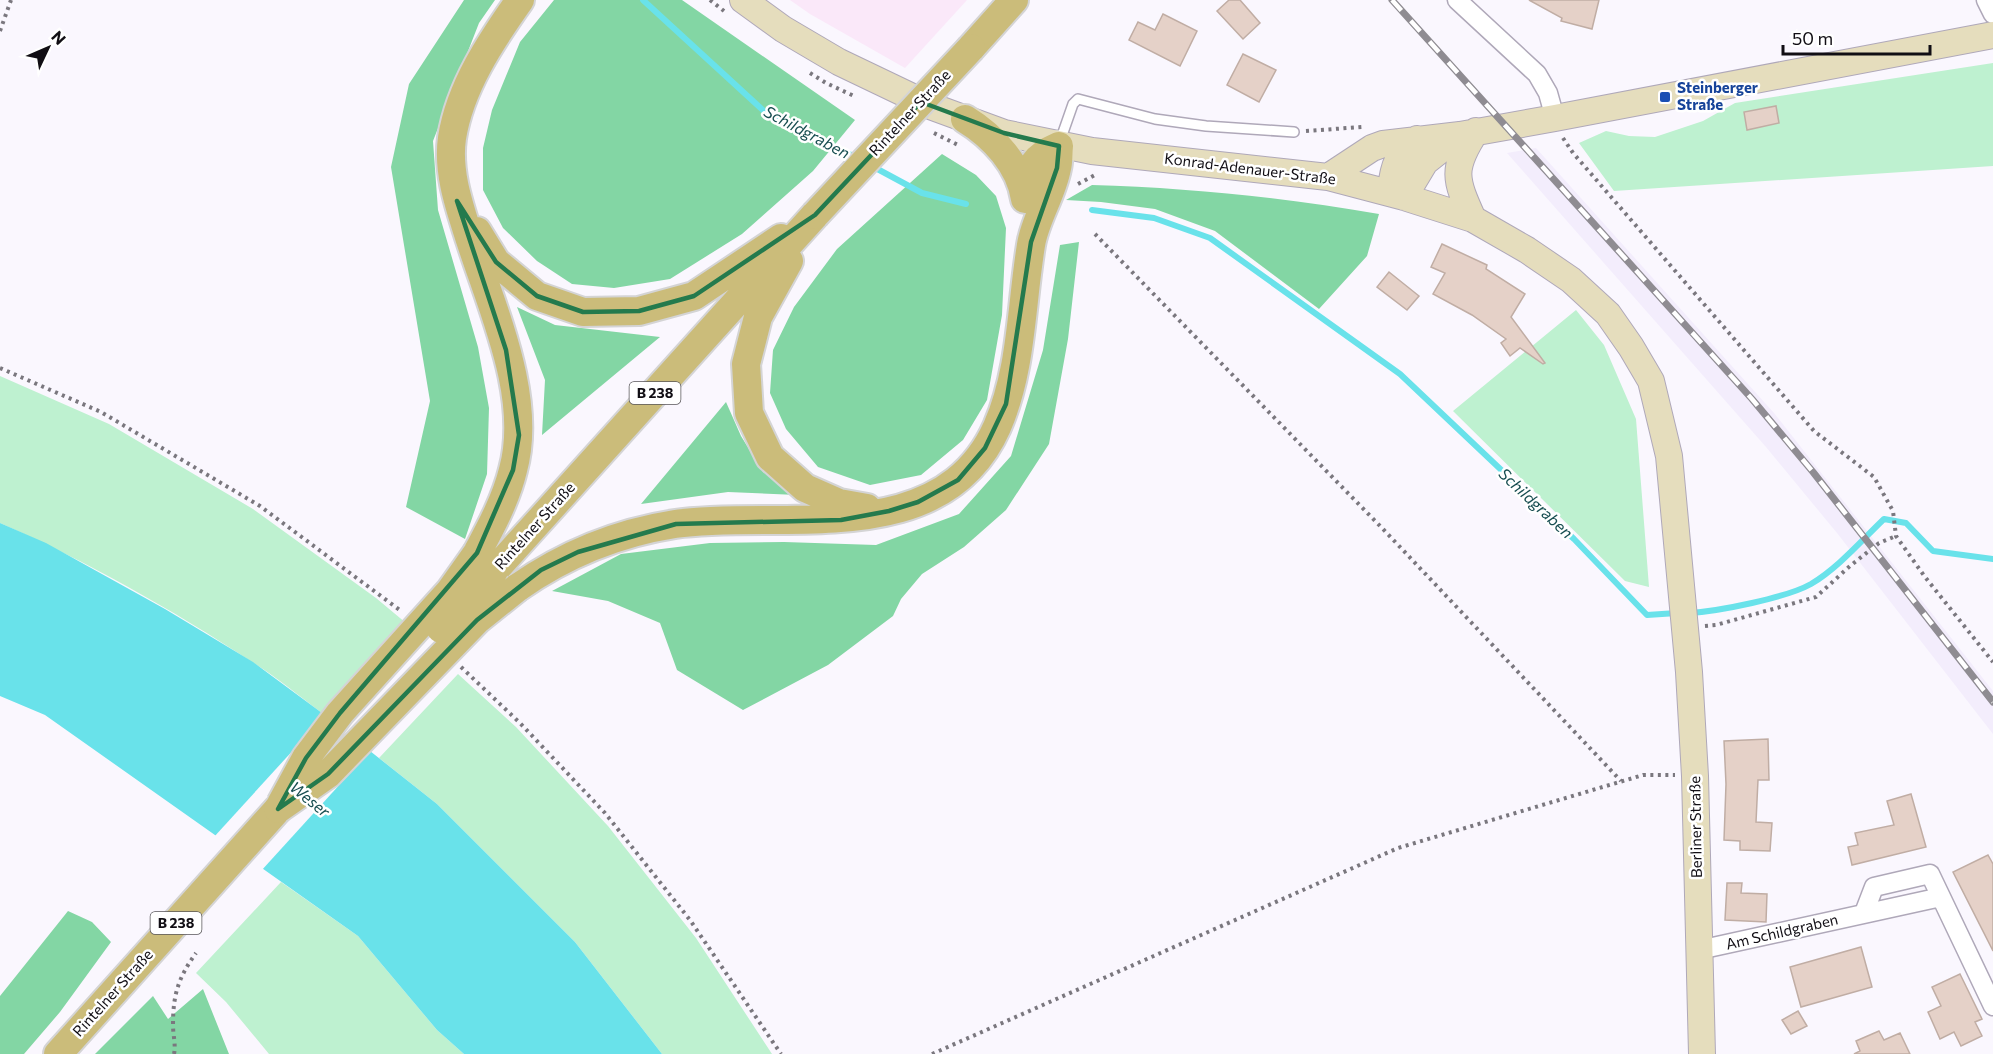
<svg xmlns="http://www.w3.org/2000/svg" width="1993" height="1054" font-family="Commissioner,sans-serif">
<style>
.built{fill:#f3edfc}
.industrial{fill:#fae8f9}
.green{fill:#bef1d0}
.forest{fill:#83d6a4}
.water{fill:#69e2ea}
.pier{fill:#faf7fe}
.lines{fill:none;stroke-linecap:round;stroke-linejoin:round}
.stream{stroke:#69e2ea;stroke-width:6}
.building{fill:#e5d1c8;stroke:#c0ada4;stroke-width:1.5}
.lane-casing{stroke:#afa8b9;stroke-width:12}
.street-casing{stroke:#afa8b9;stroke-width:21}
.secondary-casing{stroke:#afa8b9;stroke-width:28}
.primary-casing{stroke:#d4d4d5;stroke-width:32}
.path{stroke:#7a777e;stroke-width:4;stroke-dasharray:3 4.5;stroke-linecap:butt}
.lane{stroke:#fff;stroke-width:9}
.street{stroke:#fff;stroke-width:18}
.secondary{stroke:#e5ddbd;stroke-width:26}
.primary{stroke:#cbbc7a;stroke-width:28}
.rail-casing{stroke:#8f8c92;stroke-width:7}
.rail{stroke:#fff;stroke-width:4.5;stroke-dasharray:14;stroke-linecap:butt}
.primary-bridge-casing{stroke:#d4d4d5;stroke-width:32;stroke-linecap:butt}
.primary-bridge{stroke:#cbbc7a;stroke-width:28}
.marked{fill:none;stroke:#247a4d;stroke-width:4.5;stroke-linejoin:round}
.transit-dot{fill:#1a4fb4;stroke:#fff;stroke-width:2}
.labels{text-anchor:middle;stroke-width:5;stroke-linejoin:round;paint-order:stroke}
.shield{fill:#fff;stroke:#58565a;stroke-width:1.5}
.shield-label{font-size:14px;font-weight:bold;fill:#110e14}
.transit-label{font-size:15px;font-weight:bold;fill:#164399;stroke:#fff;text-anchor:start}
.street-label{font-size:15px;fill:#110e14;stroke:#fff}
.water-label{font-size:16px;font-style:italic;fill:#184e51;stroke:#fff}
</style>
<rect width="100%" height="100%" fill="#faf7fe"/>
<path class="built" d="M1536,148L1774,413L1993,691V734L1837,533L1766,447L1507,153Z"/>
<path class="industrial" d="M790,0H967L905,68L810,14Z"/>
<path class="green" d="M1993,63V166L1614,191L1579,143L1606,131L1629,136L1655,137L1703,121L1735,103Z
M1576,310L1604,345L1636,419L1649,587L1625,581L1453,411Z
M0,376L109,424L253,509L376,598L406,623L322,713C299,696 277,677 252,662C173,610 86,561 0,523Z
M458,674L516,727L608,826L696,938L772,1054H662L575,942L437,804L379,758Z
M281,882L358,936L437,1030L464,1054H269L226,1002L196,973Z"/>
<path class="forest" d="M464,0H495L479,23L433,141L438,210L478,347L489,408L487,474L465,539L406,507L430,401L391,167L409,84Z
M554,0H682L855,120L813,171L742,234L670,279L614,288L572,284L537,261L503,228L483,190V148L492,110L520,42Z
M942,154L976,175L996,196L1006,228L1002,315L987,400L963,440L921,475L870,485L818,467L786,429L770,393L773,350L794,307L837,249Z
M1092,185C1189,188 1284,197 1379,214L1367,256L1319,309L1215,231L1155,209L1101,202L1066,200Z
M1079,242L1068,339L1049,444L1006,510L964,547L922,574L901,599L893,616L828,665L743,710L677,670L660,623L608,601L552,591L621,554L710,543L784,542L876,545L959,514L1011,456L1043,350L1060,245Z
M517,307L555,325L660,337L542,435L545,380Z
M726,402L741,436L763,472L797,495L728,492L641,504Z
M68,911L92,922L111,942L60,1012L24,1054H0V996Z
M203,989L229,1054H95L153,996L168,1019Z"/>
<path class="water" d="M0,523L46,543L165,609L253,662L322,713L437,804L575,942L662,1054H464L437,1030L358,936L45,715L0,696Z"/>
<path class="pier" d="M327,713L372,749L261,871L214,837Z"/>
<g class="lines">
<path class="stream" d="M643,0L765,112L859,159
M870,165L922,193L966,204
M1092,210L1154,218L1210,238L1400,374L1574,539L1647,615L1677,613
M1690,613C1719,611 1786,598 1811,584C1838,568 1861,541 1884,519L1906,523L1933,551L1993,559"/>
</g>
<path class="building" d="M1229,0H1240L1260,23L1243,39L1217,11Z
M1529,0H1599L1592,29L1561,21L1562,18Z
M1163,14L1197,31L1180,66L1129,40L1138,22L1155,30Z
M1243,54L1276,70L1259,102L1227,85Z
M1776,106L1779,123L1747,130L1744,112Z
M1442,244L1487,265L1486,269L1525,294L1511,317L1545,363L1543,364L1520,348L1510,356L1501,343L1506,339L1472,315L1433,294L1445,273L1431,267Z
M1389,272L1419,296L1407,310L1377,287Z
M1768,739L1769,780H1758L1756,822L1772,823L1770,851L1740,850V841L1724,840L1726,784L1724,741Z
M1911,794L1926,847L1852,865L1848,847L1858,845L1855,833L1894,825L1887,801Z
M1988,855L1993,864V951L1953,872Z
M1727,883H1742L1741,893L1767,894L1766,922L1725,920Z
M1861,947L1872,987L1801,1007L1790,967Z
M1960,974L1982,1019L1975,1022L1982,1036L1961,1046L1954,1032L1940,1039L1928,1012L1941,1006L1932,987Z
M1798,1011L1807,1026L1791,1034L1782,1020Z
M1879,1031L1884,1040L1900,1033L1910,1054H1854L1860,1051L1856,1041Z"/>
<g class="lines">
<g class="lane-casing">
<path id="lane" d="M1059,144L1073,104L1078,99L1155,119L1206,126L1294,132"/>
</g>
<g class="street-casing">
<path id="street" d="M1457,0L1537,74L1548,93L1555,118
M1986,0L1993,14
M1864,913L1874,887L1930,874L1941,897
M1699,950L1941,897L1993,1006"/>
</g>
<g class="secondary-casing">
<path id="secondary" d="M743,0L783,29L839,62L933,107L1004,133L1092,151L1328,177L1404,197L1473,219L1527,250L1571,280L1608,314L1631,347L1651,381L1669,456L1689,672L1695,776L1702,1054
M1328,177L1372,148L1383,144L1460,135L1555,118L1993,35
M1390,193C1395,163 1394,160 1417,139
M1404,197L1425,162L1459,135
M1473,219C1455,179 1451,169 1476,131"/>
</g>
<g class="primary-casing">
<path id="primary" d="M971,48L1014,0
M965,119C993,136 1020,165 1025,199
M477,231L496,262L537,296L583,312L639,311L694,296L781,238
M789,261L758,317L746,364L749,413L770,457L805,488L839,503L867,508
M477,553C491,527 506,499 513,470C533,397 492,309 470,240C460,208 447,173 452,138C460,87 491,41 520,0
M494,571L815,215
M517,588C564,555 617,533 675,524C782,509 941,552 997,427C1022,370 1021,306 1031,245C1035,219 1052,195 1057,168C1059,161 1058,153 1059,146C1033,157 1031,166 1024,191
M58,1054L278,809"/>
</g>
<path class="path" d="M710,0L724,11
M0,31L11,0
M810,73L826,83L854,96
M1306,131L1362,127
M934,133L960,146
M1563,138L1573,153L1814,431L1874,477L1893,511L1896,536L1925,577L1993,662
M1078,184L1095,175
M1095,234L1383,529L1621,781
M0,368L101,412L260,506L401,611
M1705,626L1716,625L1816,597L1850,566L1879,543L1896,536
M461,667L520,723L605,813L690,920L781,1054
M174,1054C176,1045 173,1035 173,1025C173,995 178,978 196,953
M932,1054L1398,848L1643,775H1675"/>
<use href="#lane" class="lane"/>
<use href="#street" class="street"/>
<use href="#secondary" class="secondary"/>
<use href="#primary" class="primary"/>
<g class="rail-casing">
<path id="rail" d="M1392,0L1752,399L1813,472L1993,702"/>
</g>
<use href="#rail" class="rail"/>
<g class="primary-bridge-casing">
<path id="primary-bridge" d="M815,215L971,48
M441,629L494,571
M281,804L306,758L340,713L450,591L477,553
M278,809L328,774L477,620L517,588"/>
</g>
<use href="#primary-bridge" class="primary-bridge"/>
</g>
<path class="marked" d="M921,102L1004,133L1059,146L1057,168L1031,242L1006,404L985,448L958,480L918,502L889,511L841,520L676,524L578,552L541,570L477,620L328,774L278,809L306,758L340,713L477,553L513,470L519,435L506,350L457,201L496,262L537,296L583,312L639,311L694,296L815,215Z"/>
<rect class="transit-dot" x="1659" y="91" width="12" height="12" rx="3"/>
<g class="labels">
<g class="shield">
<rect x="629.5" y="382" width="51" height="22" rx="4.5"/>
<rect x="150.5" y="912" width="51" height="22" rx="4.5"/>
</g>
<g class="shield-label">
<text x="655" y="398">B 238</text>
<text x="176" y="928">B 238</text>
</g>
<g class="transit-label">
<text x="1677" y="93">Steinberger<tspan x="1677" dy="17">Straße</tspan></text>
</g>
<g class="street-label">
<text transform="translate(910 113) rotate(-47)" y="5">Rintelner Straße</text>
<text transform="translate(1250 169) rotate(7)" y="5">Konrad-Adenauer-Straße</text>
<text transform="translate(535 526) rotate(-48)" y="5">Rintelner Straße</text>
<text transform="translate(1696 827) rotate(-91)" y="5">Berliner Straße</text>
<text transform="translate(1782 932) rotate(-13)" y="5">Am Schildgraben</text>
<text transform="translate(113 993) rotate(-48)" y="5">Rintelner Straße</text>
</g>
<g class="water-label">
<text transform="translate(807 132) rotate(28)" y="6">Schildgraben</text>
<text transform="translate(1536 503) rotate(43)" y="6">Schildgraben</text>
<text transform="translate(310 799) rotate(39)" y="6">Weser</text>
</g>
</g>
<g transform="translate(48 48) rotate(46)" stroke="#ffffff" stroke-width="4.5" paint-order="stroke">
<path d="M0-4.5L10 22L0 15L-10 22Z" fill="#110e14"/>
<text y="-9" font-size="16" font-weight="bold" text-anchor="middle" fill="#110e14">N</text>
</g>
<path d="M1783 45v9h147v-9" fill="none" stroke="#110e14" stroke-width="3"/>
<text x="1792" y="45" font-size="18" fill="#110e14" stroke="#ffffff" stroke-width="4.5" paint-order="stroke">50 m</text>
</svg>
